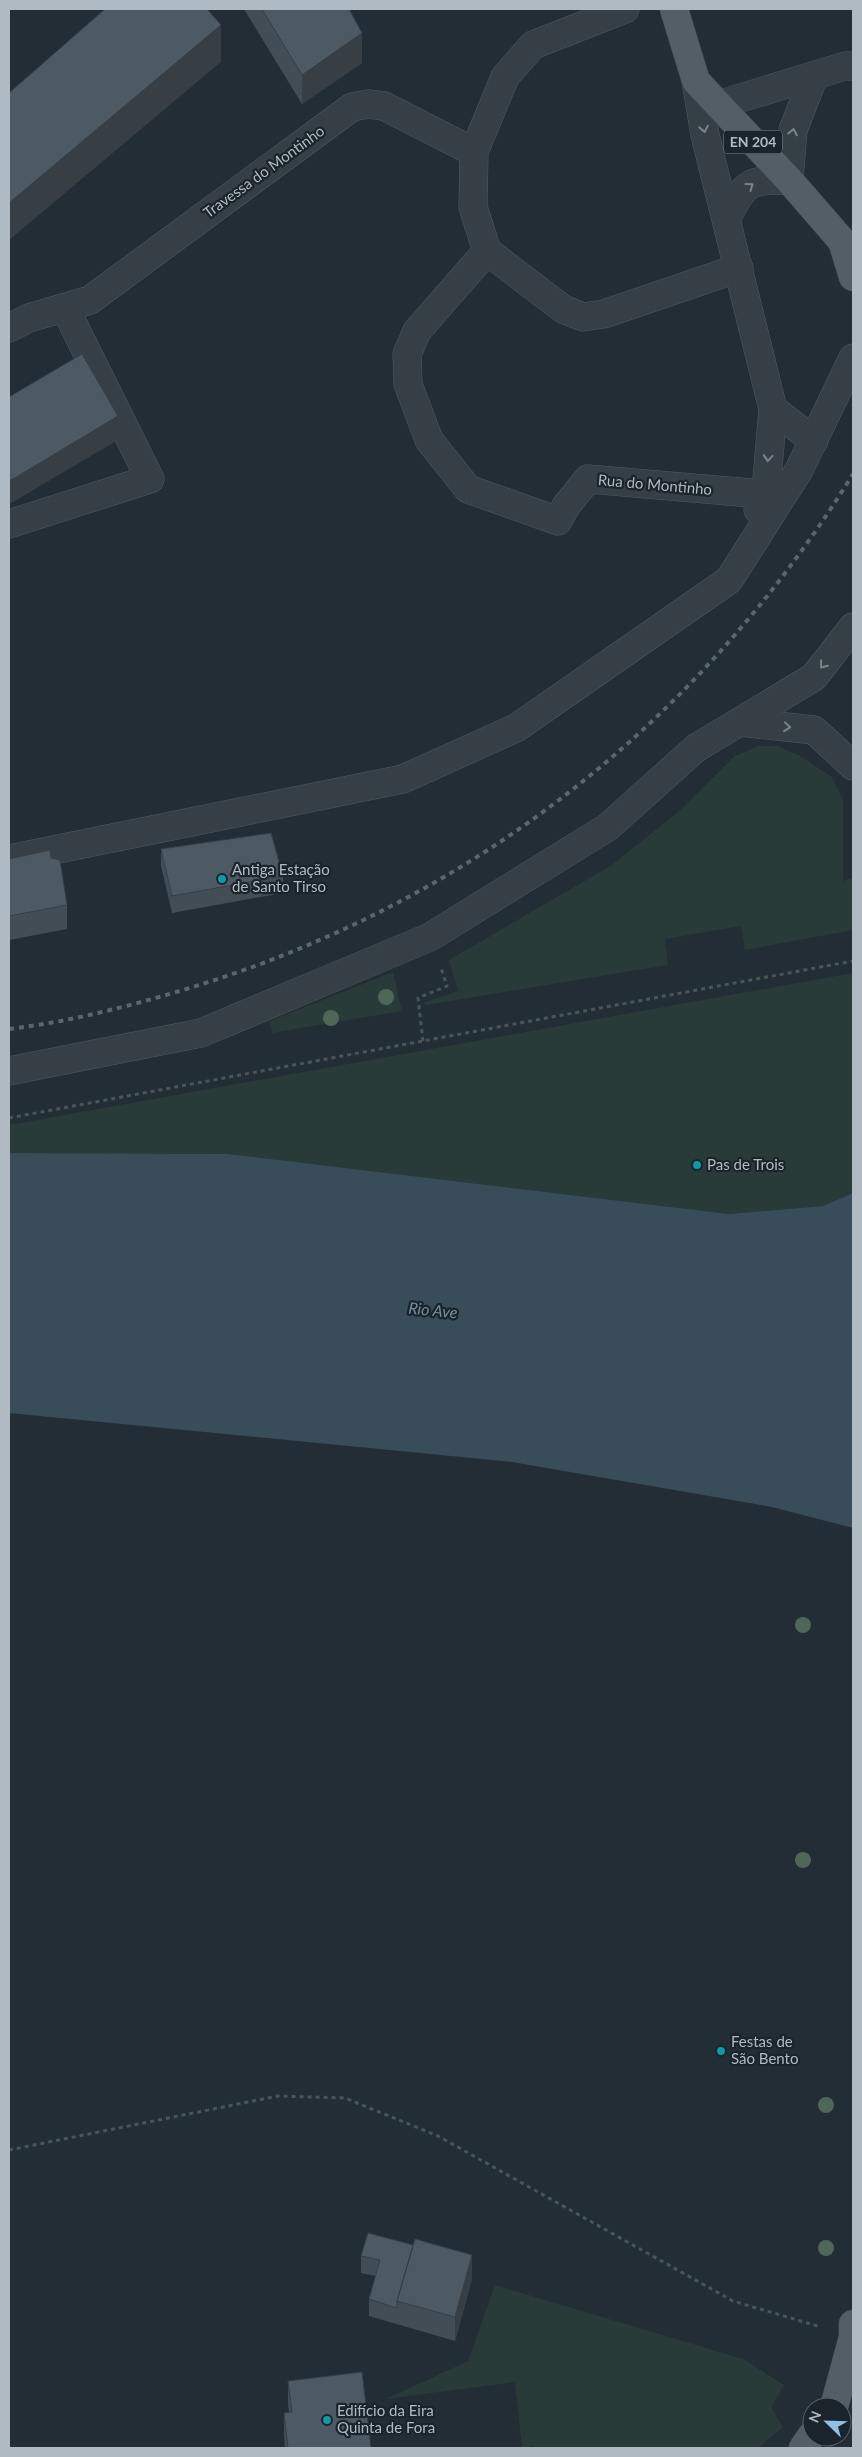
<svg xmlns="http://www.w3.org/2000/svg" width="862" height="2457" font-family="Lato,sans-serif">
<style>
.green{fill:#293b38}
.water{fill:#384c5a}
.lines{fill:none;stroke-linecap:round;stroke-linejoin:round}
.minor-casing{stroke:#505a60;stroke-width:29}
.tertiary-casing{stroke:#505a60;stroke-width:29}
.primary-casing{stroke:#3f484f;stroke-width:29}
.path{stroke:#465756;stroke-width:3;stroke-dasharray:4 4;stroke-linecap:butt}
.minor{stroke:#363f46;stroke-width:28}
.tertiary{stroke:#363f46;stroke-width:28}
.primary{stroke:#545e66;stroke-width:28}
.rail{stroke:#5a666e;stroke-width:4;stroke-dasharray:5 5;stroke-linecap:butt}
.tree{fill:#4e6758}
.wall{fill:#434d55}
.shaded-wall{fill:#373f45}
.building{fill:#4e5a63;stroke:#373f45}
.oneway{stroke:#79838a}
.culture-dot{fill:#0f9aa8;stroke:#1b242a;stroke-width:2}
.labels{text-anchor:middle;stroke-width:4.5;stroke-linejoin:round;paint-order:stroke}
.shield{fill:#1b242a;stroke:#838d94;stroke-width:1}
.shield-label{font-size:14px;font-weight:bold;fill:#b0bac2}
.street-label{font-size:15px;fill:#b0bac2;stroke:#1b242a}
.poi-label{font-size:15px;fill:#b0bac2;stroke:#1b242a;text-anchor:start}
.water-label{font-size:16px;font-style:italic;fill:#7490a2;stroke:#1b242a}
</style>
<rect width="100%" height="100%" fill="#232d35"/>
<path class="green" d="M758,746H777L800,756L832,777L843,799V881L853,878V930L745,950L741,926L665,939L668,965L425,1005V1002L458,991L449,960L612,865L677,813L735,756Z
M393,972L402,1011L272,1033L270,1021Z
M853,973V1193L823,1206L729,1214L228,1154L9,1153V1125Z
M495,2285L743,2359L784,2385L771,2407L783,2427L758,2448H534L533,2446L522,2448L515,2382L386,2399L468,2361Z"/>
<path class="water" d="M9,1153L228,1154L729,1214L823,1206L853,1193V1528L772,1507L512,1462L9,1413Z"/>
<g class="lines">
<g class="minor-casing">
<path id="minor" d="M625,9L533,45L505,77L474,152L473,207L487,251L563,309L583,317L604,314L739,268
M696,81L705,135L773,409L767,479L758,510
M727,218C745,181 749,180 789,180
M487,251L417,331L407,354L408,384L429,440L468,489L558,521L566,506L588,479L763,494
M9,328L29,318L90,300L352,107L368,104L384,106L474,152
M773,409L814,441
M9,524L150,479L65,308
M739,722L814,730L853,766
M9,1071L201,1033L430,937L608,827L696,748L814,677L853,627"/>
</g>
<g class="tertiary-casing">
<path id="tertiary" d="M718,105L845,66H853
M789,180L793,130L814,76
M9,859L403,779L516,728L729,580L799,470L853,358"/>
</g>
<g class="primary-casing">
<path id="primary" d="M674,9L696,81L789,180L842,241L853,277
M834,2407L853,2337V2324
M803,2448L812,2435"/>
</g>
<path class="path" d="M423,1041L418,998L447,986L441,968
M9,1118L853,961
M9,2150L278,2096L345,2098L438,2136L733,2301L821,2327"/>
<use href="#minor" class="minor"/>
<use href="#tertiary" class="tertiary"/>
<use href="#primary" class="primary"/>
<path class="rail" d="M9,1029C68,1022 126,1007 183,990C467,905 697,726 853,474"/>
</g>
<g class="tree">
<circle cx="386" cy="997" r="8"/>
<circle cx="331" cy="1018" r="8"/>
<circle cx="803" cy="1625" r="8"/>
<circle cx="803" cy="1860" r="8"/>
<circle cx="826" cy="2105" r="8"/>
<circle cx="826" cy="2248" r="8"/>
</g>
<path class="wall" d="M244,9H349L362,63L302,104Z
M161,849L283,876V893L172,913L161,866Z
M51,858L67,905V929L9,940V859Z
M361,2256L472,2279L455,2341L369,2316V2299L376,2276L361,2273Z
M288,2381L371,2448H285L284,2437V2413L289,2412L288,2405Z"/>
<path class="shaded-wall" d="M221,25V62L9,240V203Z
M362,33V63L302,104V75Z
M118,416V440L13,502L9,504V480Z
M472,2255V2279L455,2341V2317Z"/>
<path class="building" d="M105,9H207L221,25L9,203V93Z
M262,9H349L362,33L302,75Z
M82,354L118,416L13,479L9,480V397Z
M271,833L283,876L172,896L161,849Z
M50,850L51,858L60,860L67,905L9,916V859Z
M368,2233L413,2245L397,2301V2308L369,2299L380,2260L361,2256Z
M415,2239L472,2255L455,2317L397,2301Z
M362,2372L371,2448H288L284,2413L292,2412L288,2381Z"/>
<defs><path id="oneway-chevron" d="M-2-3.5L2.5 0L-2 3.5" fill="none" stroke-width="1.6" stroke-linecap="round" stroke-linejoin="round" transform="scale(1.25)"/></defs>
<g class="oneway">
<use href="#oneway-chevron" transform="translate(704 129) rotate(80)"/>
<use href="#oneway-chevron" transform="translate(793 132) rotate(-79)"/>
<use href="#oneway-chevron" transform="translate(750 186) rotate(-36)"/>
<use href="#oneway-chevron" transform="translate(768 458) rotate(95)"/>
<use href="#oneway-chevron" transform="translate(823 665) rotate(128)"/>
<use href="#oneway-chevron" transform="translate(787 727) rotate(6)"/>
</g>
<g class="culture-dot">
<circle cx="222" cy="879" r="5"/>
<circle cx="697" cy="1165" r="5"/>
<circle cx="721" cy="2051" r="5"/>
<circle cx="327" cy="2420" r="5"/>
</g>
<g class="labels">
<rect class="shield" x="724" y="130.5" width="58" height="23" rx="4"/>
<g class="shield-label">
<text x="753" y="147">EN 204</text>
</g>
<g class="street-label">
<text transform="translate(264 172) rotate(-36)" y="5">Travessa do Montinho</text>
<text transform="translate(655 485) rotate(5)" y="5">Rua do Montinho</text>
</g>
<g class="poi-label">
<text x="232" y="875">Antiga Estação<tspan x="232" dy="17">de Santo Tirso</tspan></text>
<text x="707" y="1170">Pas de Trois</text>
<text x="731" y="2047">Festas de<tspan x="731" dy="17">São Bento</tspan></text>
<text x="337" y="2416">Edifício da Eira<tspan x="337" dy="17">Quinta de Fora</tspan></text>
</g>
<g class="water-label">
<text transform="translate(433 1310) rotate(6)" y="6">Rio Ave</text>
</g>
</g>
<rect width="862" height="2457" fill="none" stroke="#b0bac2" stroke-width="20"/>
<g transform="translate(827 2422) rotate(293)"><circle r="24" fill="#1b242a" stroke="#576067"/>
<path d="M0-4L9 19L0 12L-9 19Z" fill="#8dc1ea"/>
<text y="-8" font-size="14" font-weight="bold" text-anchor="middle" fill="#b0bac2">N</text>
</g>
</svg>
